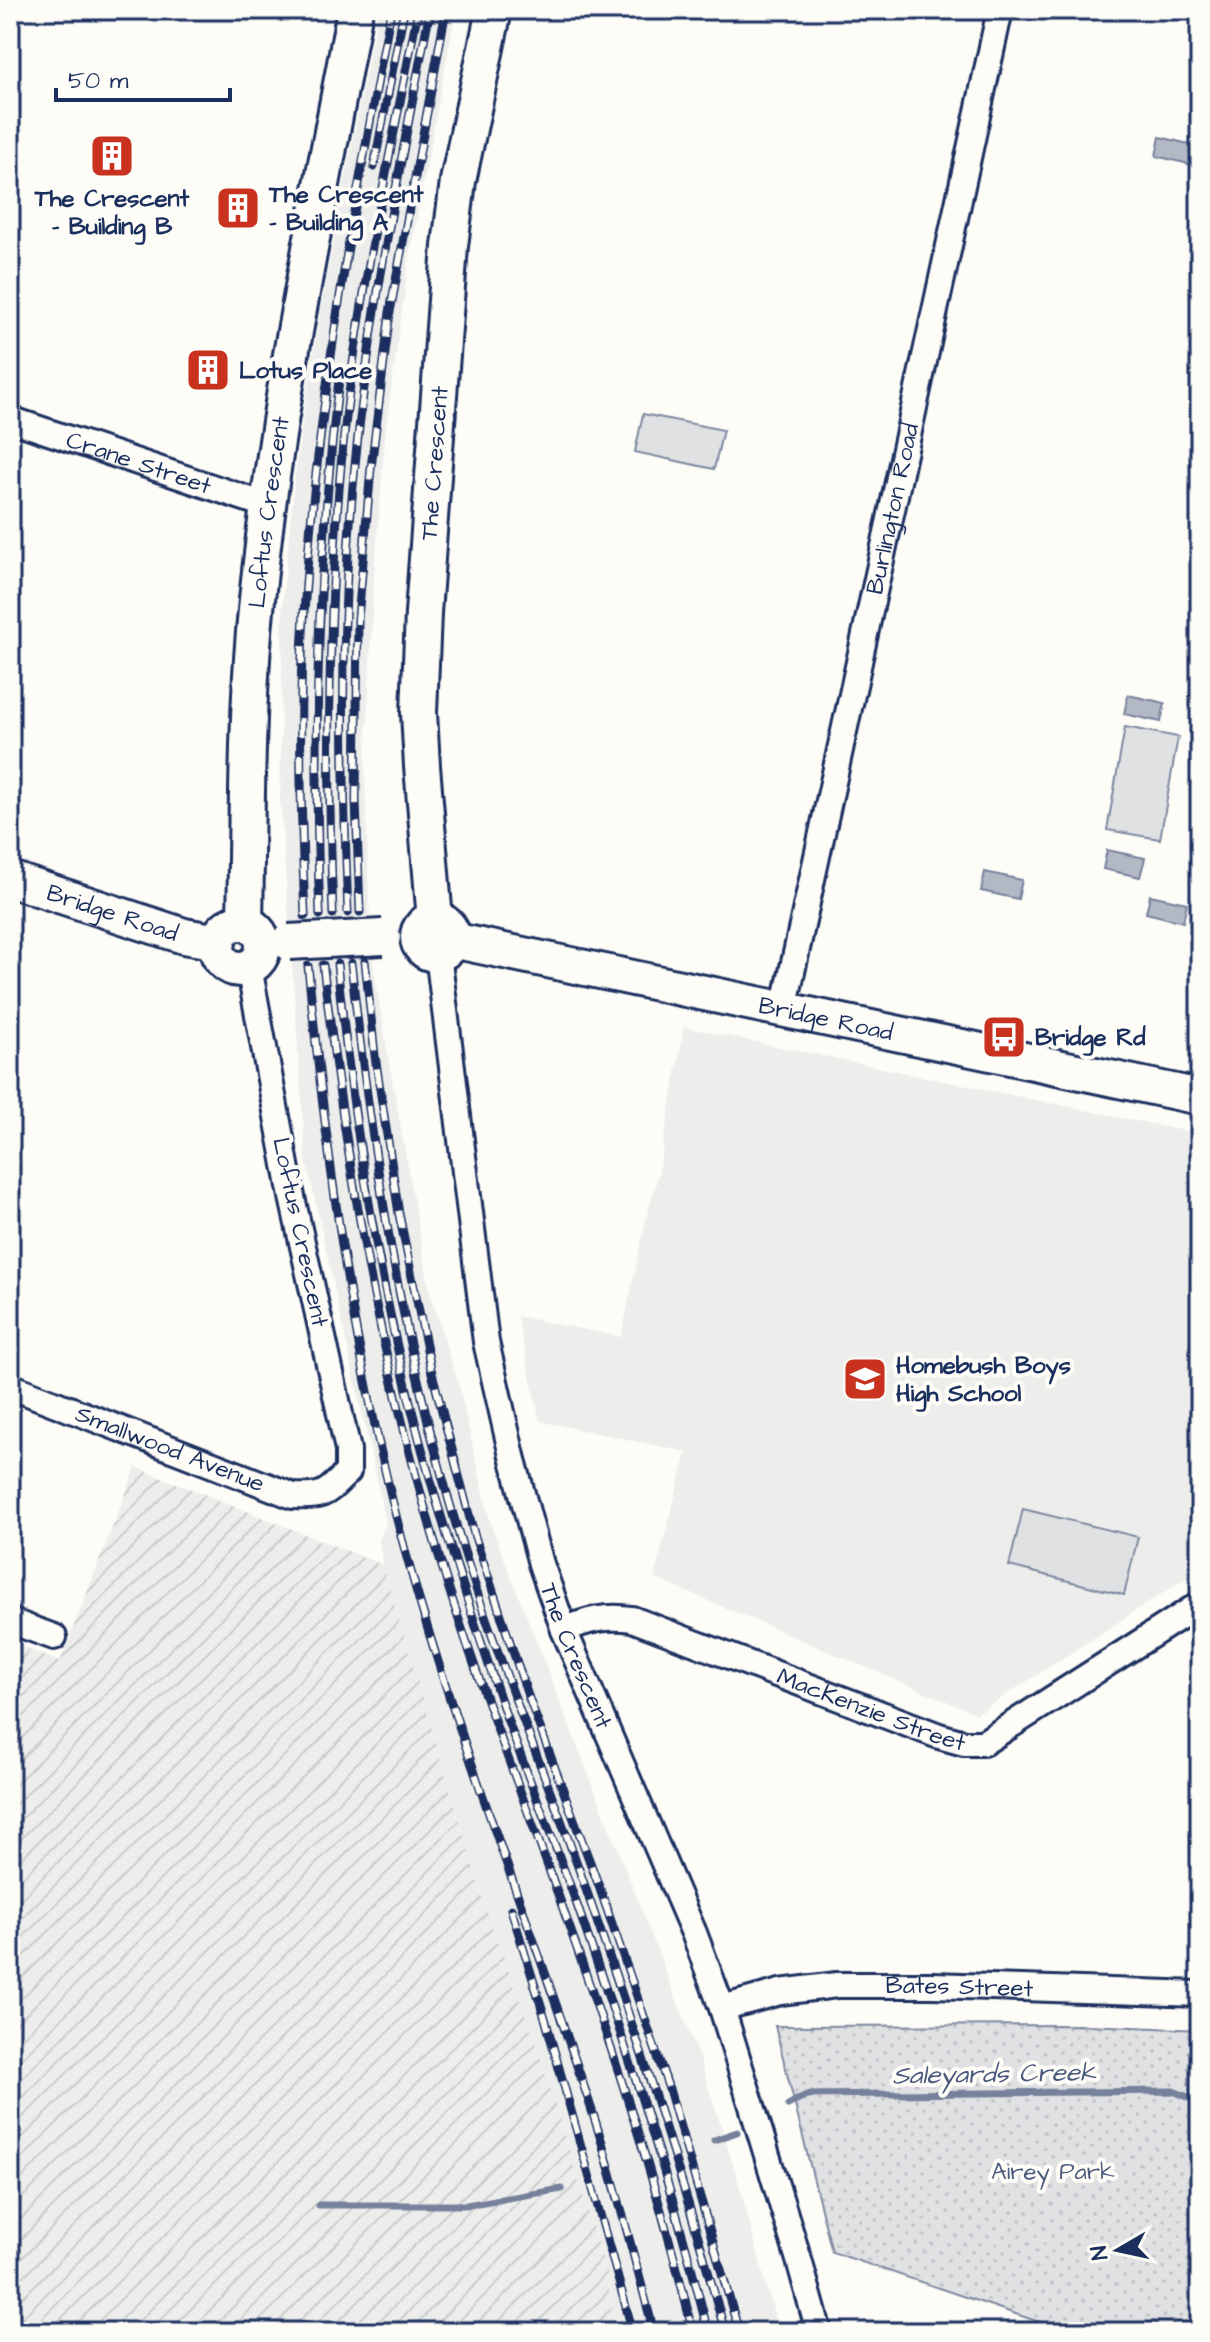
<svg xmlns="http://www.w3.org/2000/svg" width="1210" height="2342" font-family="'Architects Daughter',sans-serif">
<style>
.built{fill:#edeeec}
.industrial{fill:url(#industrial-furrows)}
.grass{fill:url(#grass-dots);stroke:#7e88a0;stroke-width:2}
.garden{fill:#e0e1e3;stroke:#7e88a0;stroke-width:2}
.water{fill:#b3b8c5;stroke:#76819c;stroke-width:2}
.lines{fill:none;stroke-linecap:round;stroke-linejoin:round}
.stream{stroke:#76819c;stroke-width:7}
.street-casing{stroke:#1b2f5e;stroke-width:30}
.secondary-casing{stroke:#1b2f5e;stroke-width:40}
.street{stroke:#fdfcf7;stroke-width:24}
.secondary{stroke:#fdfcf7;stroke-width:34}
.rail-casing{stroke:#1b2f5e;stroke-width:9}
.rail{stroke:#fdfcf7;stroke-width:6;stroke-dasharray:18;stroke-linecap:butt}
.secondary-bridge-casing{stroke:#1b2f5e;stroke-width:40;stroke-linecap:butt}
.secondary-bridge{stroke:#fdfcf7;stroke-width:34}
.labels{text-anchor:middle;stroke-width:8;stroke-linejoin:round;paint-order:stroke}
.poi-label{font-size:24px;font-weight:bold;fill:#1b2f5e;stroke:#fdfcf7;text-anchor:start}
.street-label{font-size:24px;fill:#1b2f5e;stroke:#fdfcf7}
.park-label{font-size:24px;fill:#4c5c7f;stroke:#fdfcf7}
.water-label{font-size:26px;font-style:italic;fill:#49587d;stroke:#fdfcf7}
</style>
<defs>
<pattern id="industrial-furrows" width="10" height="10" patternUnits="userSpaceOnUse" patternTransform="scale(2)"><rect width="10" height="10" fill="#edeeec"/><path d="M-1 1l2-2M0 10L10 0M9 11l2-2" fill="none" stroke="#cbcccd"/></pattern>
<pattern id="grass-dots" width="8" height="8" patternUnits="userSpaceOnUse" patternTransform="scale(2)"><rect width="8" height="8" fill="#e0e1e3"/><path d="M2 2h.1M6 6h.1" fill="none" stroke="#c0c1c5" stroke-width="1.8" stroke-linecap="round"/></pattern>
</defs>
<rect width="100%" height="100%" fill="#fdfcf7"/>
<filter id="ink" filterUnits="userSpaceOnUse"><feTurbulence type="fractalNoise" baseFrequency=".0125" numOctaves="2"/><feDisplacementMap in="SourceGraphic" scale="16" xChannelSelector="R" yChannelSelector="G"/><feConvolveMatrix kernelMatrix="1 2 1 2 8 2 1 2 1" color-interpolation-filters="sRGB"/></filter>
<g filter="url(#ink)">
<path class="built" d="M378,10H456L409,259L386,427L374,576L365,776L370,926L374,971L389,1061L430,1293L459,1386L491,1525L699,2057L736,2173L779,2332H618L611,2307L607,2274L535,2040L487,1913L383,1565L379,1540L386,1522L306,1160L280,800L283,595L297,457L322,299Z
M684,1027L1200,1134V1569L977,1714L654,1578L687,1452L540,1421L517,1316L621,1337L646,1219L658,1176Z"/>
<path class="industrial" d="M136,1467L383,1565L487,1913L535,2040L607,2274L611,2307L618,2332H10V1642L60,1662Z"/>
<path class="grass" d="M1088,2025L1200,2030V2332H1069L832,2252L775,2026Z"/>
<path class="garden" d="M643,414L723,430L714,469L635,452Z
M1125,727L1178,737L1160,839L1107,830Z
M1023,1509L1138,1537L1124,1595L1009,1566Z"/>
<path class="water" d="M1160,137L1197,146L1193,165L1156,156Z
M1128,695L1165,703L1161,722L1124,714Z
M1107,850L1145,858L1140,877L1103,869Z
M985,872L1022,880L1018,899L981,891Z
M1150,895L1187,903L1183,922L1146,913Z"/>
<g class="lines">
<path class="stream" d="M788,2105L806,2095L1173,2091L1200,2102
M714,2140L737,2132
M319,2205H466L562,2189"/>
<g class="street-casing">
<g id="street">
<path id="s1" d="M10,419L268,506"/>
<path id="s2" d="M438,954L486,1342L512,1456L541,1564L564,1630L694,1933L722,2008L799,2260L819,2332"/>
<path id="s3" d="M784,1009L1000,10"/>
<path id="s4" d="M10,1386L293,1496C325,1498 326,1493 348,1472V1450L292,1197L249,967"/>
<path d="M10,1621L54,1637"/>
<path id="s5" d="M564,1630C587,1620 607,1615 632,1619L939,1736L964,1743H983L1200,1604"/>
<path id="s6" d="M722,2008L780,1992L837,1985H933L1200,1994"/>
</g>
</g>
<g class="secondary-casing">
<g id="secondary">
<path id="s7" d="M10,879L184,936L218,942"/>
<circle cx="435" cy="937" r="17"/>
<path id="s8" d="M435,920L422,766L419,713L423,613L450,246L458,181L494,10"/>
<path id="s9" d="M245,923C247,826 246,729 254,632C272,423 317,216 355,10"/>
<circle cx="240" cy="946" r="23"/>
<path id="s10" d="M452,940L1200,1097"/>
</g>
</g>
<use href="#street" class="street"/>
<use href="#secondary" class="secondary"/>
<g class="rail-casing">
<path id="rail" d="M374,167L404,10
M360,912L356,801L358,619L371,468L390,312L446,10
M348,913C342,764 340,614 355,465C370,312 401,161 430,10
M333,914C327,765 328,614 341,465C355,312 389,161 418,10
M320,915C313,736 317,559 339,380
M305,916C301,816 298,715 304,614C316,410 353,210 391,10
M365,961L375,1056L399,1214L431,1369L474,1534L527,1693L600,1889L669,2089L739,2332
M351,963C372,1157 403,1351 460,1538C496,1659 547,1776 588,1895C638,2039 685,2185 725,2332
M337,964C357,1160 390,1356 450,1545C466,1597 483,1649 501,1701C524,1769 552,1835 576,1902C625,2043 672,2186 708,2332
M323,965C346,1161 379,1356 436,1546C471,1667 519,1784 561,1903C611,2044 658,2186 693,2332
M308,966C327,1163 354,1362 406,1554C459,1746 534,1931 595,2120C617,2190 635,2261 654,2332
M511,1909L545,2018L633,2332"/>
</g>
<use href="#rail" class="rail"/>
<g class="secondary-bridge-casing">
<path id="secondary-bridge" d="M289,942L383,937"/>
</g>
<use href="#secondary-bridge" class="secondary-bridge"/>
</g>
</g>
<defs>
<g id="building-square" transform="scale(2.3)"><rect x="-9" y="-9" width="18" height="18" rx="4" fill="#c8321e" stroke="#fdfcf7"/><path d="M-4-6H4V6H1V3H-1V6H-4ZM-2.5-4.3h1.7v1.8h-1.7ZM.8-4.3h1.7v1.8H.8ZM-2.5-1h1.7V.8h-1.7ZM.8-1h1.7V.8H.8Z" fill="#fff"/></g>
<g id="bus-square" transform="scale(2.3)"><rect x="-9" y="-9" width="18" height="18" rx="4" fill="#c8321e" stroke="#fdfcf7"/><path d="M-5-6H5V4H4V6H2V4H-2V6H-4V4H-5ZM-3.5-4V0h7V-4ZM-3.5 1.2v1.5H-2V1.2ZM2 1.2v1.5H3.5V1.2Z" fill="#fff"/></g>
<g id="school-square" transform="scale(2.3)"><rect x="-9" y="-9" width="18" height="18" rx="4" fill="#c8321e" stroke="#fdfcf7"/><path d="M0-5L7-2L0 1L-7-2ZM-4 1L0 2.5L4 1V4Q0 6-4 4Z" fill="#fff"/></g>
</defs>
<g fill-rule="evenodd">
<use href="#building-square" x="112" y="156"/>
<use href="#building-square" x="238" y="208"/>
<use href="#building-square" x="208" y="370"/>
<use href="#bus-square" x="1004" y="1037"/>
<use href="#school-square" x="865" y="1379"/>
</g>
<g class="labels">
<g class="poi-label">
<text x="269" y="202">The Crescent<tspan x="269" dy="28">- Building A</tspan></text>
<text x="112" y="206" text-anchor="middle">The Crescent<tspan x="112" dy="28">- Building B</tspan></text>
<text x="239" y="378">Lotus Place</text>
<text x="1035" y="1045">Bridge Rd</text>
<text x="896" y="1373">Homebush Boys<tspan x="896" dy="28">High School</tspan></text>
</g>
<g class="street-label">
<text dy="8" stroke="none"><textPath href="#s1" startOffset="136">Crane Street</textPath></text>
<text dy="8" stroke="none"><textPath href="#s8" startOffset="458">The Crescent</textPath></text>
<text dy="8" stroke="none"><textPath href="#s3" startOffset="512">Burlington Road</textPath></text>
<text dy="8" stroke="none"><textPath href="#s9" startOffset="412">Loftus Crescent</textPath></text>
<text dy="8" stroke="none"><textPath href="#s7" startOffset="108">Bridge Road</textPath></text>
<text dy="8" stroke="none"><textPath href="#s10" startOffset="382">Bridge Road</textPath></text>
<text transform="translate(301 1232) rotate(78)" y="8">Loftus Crescent</text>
<text dy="8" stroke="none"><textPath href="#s4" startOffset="172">Smallwood Avenue</textPath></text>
<text dy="8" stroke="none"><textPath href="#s2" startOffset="718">The Crescent</textPath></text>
<text dy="8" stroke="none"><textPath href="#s5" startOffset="326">MacKenzie Street</textPath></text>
<text dy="8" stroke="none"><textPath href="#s6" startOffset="240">Bates Street</textPath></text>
</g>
<g class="park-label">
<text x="1053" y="2179">Airey Park</text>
</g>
<g class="water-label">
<text transform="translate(994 2073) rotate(-1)" y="9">Saleyards Creek</text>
</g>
</g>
<rect width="1210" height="2342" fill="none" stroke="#fdfcf7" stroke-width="40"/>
<rect x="20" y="20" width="1170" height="2302" fill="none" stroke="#1b2f5e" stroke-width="3" filter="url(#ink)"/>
<g transform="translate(1118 2250) rotate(261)" stroke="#fdfcf7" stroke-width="6" paint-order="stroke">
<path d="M0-6L14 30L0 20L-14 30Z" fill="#1b2f5e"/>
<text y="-12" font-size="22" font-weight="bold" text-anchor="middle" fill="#1b2f5e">N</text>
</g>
<path d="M56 88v12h174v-12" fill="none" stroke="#1b2f5e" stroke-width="4"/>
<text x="68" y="88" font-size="24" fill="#1b2f5e" stroke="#fdfcf7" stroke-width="6" paint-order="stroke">50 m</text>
</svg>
